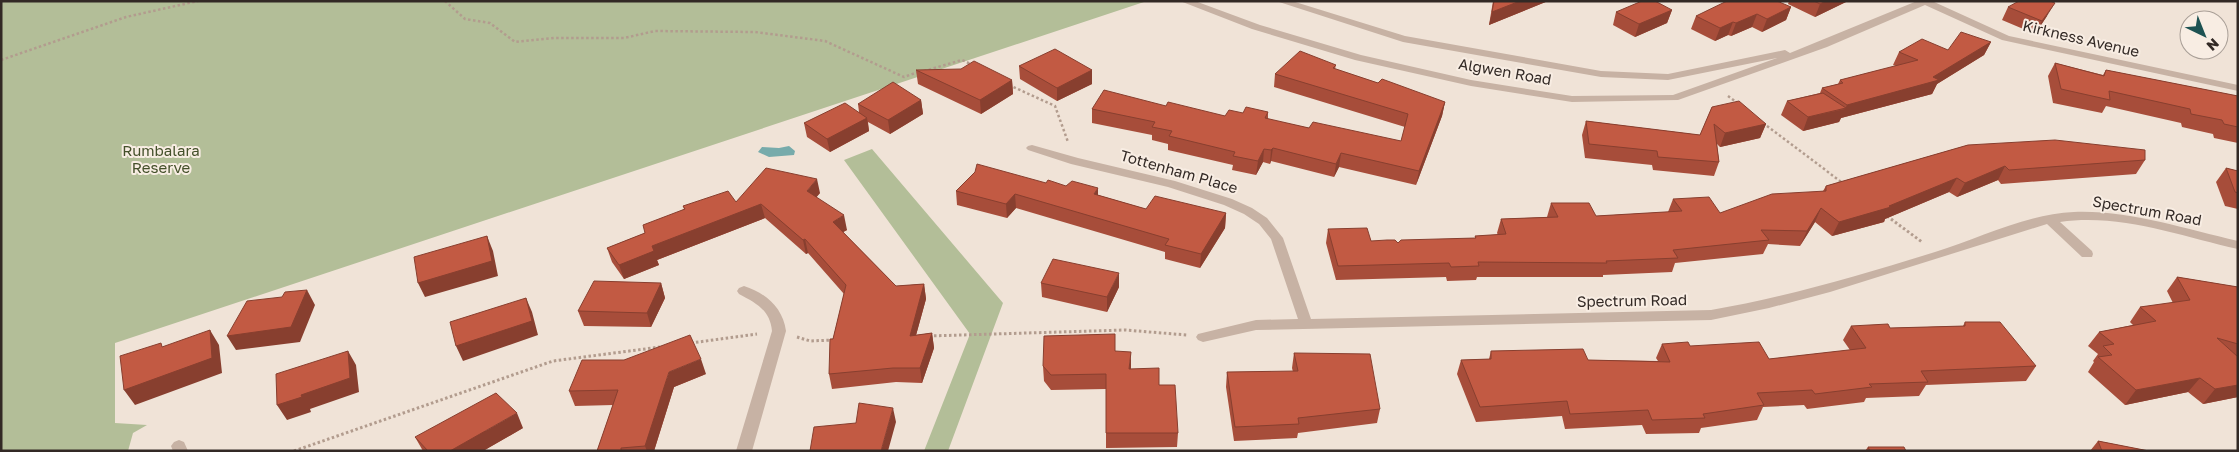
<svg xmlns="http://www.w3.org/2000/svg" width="2239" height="452" font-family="'Golos Text',sans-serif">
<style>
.green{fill:#b3be98}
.water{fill:#77abab}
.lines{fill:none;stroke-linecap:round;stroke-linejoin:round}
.path-far1{stroke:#b29c8e;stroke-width:2.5;stroke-dasharray:2.5 2.5;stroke-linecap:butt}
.path{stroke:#b29c8e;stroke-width:3;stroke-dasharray:2.5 2.5;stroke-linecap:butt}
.minor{fill:#c7b2a4;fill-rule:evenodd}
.wall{fill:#a74d3a}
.shaded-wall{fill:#883f2f}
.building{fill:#c25a43;stroke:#883f2f}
.labels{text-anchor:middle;stroke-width:4;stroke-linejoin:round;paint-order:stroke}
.street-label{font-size:15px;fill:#322925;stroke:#f8ede3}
.park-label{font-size:15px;fill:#44502a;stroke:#f8ede3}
</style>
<rect width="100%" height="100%" fill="#f0e3d7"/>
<path class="green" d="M1,1H1147L115,343V423L147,425L133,433L128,451H1Z
M872,149L1003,303L948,451H924L970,334L844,160Z"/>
<path class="water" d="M789,146L795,151L794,155L769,157L758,152L762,147L779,148Z"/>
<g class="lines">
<path class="path-far1" d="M445,1L465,19L490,23L515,42L554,38H624L655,31L755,32L825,41L904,77L918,72
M1,60L126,17L198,1
M924,71L962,60L973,65
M1009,85L1055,106L1068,142
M1728,96L1739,104
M1763,123L1844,184"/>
<path class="path" d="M1887,216L1922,242
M929,336L1125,330L1187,335
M797,337L810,341L833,340
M691,343L757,334
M294,451L553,361L660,347"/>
<path class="minor" d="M1180,1H1195L1260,25L1361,55L1471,80L1572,96L1673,95L1777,58L1668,80L1601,77L1403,42L1276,1H1292L1405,36L1601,71L1668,74L1785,50L1790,53L1917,1H1932L2009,36L2238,85V91L2002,40L1925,5L1827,47L1678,100L1572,102L1471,86L1355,60L1252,29Z
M1032,145L1078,158L1175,181L1232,199L1252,208L1267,218L1283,238L1311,319L1711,310C1787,297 1861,275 1935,252C1980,238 2026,214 2074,212C2130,210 2184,229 2238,241V249C2180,236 2120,213 2060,222L2092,251L2093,254L2092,257H2082L2047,224L1830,292L1769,308L1711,320L1256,330L1203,342L1198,340L1196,337L1198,334L1256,320L1298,319L1271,239L1259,224L1244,214L1224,205L1168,187L1071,164L1028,150L1026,148L1028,146Z
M744,286C766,293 783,308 786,331L752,451H736L772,331C770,310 756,303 739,294L737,291L739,288Z
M179,440L184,442L188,451H173L171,446L174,442Z"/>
</g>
<path class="wall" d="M1493,1H1548L1489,25Z
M1789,1H1848L1815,17L1788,4Z
M1791,7L1786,20L1762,32L1752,27L1731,36L1728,35L1715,41L1691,29L1696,16Z
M2008,7L2047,16L2035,34L2002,20Z
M1672,10L1667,23L1635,37L1613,25L1616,12Z
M1991,42L1984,55L1937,84L1932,94L1841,118L1839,122L1803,131L1781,115L1787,101L1820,93L1822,88L1838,84L1840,80L1896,66L1893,65L1899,52L1948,50Z
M2055,63L2103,75L2106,70L2238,96V143L2214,138L2213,134L2182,127L2181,123L2106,106L2102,113L2053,103L2048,76Z
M1336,65L1335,69L1378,83L1445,102L1442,116L1416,185L1339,167L1334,177L1271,161L1270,164L1263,162L1256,175L1232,170L1233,165L1168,150V144L1152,140V135L1092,123V109L1166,106L1225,116L1243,113L1268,112V119L1309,128L1401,141L1405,127L1274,87L1275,74Z
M1019,66L1092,70V84L1057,101L1020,79Z
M916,70L1012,80L1013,94L981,114L918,84Z
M921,100L923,114L890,134L868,122L869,131L830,152L807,137L804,123L859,112L858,104Z
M1712,107L1766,124L1760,138L1720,147L1717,144L1719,162L1714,176L1653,170L1652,165L1585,158L1582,135L1586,121L1700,135Z
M1968,145L2145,160L2136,174L2001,184L1998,180L1957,197L1949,192L1885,219L1884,222L1832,236L1815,222L1800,246L1768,244L1763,254L1675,263L1672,272L1603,275V277H1477L1476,280L1447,281L1446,277L1336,280L1326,243L1328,229L1371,241L1398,243L1475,238V236L1498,235L1497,233L1501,219L1547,217L1551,203L1596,216L1668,212L1673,199L1720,213L1823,191L1826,186Z
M2226,168L2238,171V209L2225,206L2216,182Z
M1046,183L1098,195L1146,209L1226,213L1225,228L1200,268L1165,259V252L1016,208L1007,218L957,205L956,191Z
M820,193L816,197L847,230L843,232L896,286L924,284L926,299L916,335L932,333L934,348L922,383L896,382L832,389L829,374L833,339L844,294L808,253L806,254L765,218L657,260L659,265L624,279L612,262L607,248L645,233L684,209L683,206L736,202Z
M2177,277L2238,287V397L2203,404L2188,392L2125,405L2088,372L2094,362L2093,361L2098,354L2088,346L2099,332L2133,325L2130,322L2140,307L2173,303L2167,291Z
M661,283L665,298L651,327L584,326L578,311Z
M1041,283L1119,287L1107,312L1042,297Z
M1965,322L2036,366L2026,381L1926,385L1919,396L1866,398L1864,402L1807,409L1804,405L1763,407L1757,420L1701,428L1699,433L1646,434L1642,425L1565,429L1562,416L1476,422L1457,374L1461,360L1489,359L1491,351L1588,360L1658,361L1656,358L1662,344L1690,346L1769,359L1850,350L1843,340L1851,326L1890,328L1963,326Z
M1115,351L1131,366V369L1159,385L1178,433L1177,447L1106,448V389L1051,390L1044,381L1043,366Z
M1294,353L1380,409L1377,423L1298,433L1297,438L1234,441L1226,387L1227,372H1293L1292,368Z
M706,374L674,387L654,451H597L613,405L575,406L569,391Z
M523,428L483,451H423L415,437Z
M2098,441L2149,451H2090Z
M1868,447L1906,451H1865Z"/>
<path class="shaded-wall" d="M1520,1H1548L1489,25L1492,12Z
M1826,1H1848L1815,17L1820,4Z
M2055,3L2047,16L2035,34L2042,21Z
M1791,7L1786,20L1762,32L1767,19Z
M1672,10L1667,23L1635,37L1639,24Z
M1757,14L1752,27L1731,36L1736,23Z
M1733,22L1728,35L1715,41L1720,28Z
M1991,42L1984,55L1937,84L1932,94L1841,118L1839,122L1803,131L1808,117L1845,109L1847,105L1933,77Z
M1092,70V84L1057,101V88Z
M1012,80L1013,94L981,114L980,100Z
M921,100L923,114L890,134L888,120Z
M1445,102L1442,116L1416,185L1419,171Z
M867,118L869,131L830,152L827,139Z
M1766,124L1760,138L1720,147L1725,133Z
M1273,148L1271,161L1270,164L1271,150Z
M1264,149L1263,162L1256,175L1258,161Z
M1341,153L1339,167L1334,177L1336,164Z
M2005,166L1998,180L1957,197L1965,183Z
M1957,178L1949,192L1885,219L1884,222L1832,236L1839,222L1889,206Z
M817,179L820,193L810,205L807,191Z
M1098,188V202L1094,194Z
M1015,194L1016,208L1007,218L1006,204Z
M761,204L765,218L657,260L659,265L624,279L619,265L652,246Z
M1821,208L1815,222L1800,246L1807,231Z
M1226,213L1225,228L1200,268L1201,254Z
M844,215L847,230L836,236L833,222Z
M487,236L493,251L498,276L425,297L418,283Z
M805,239L808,253L806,254L803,240Z
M1119,273V287L1107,312V297Z
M661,283L665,298L651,327L647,313Z
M924,284L926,299L912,350L910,336Z
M307,290L315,305L300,342L236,350L227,336Z
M526,298L532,312L538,335L463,361L456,346Z
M210,330L219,345L222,373L135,405L124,390Z
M932,333L934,348L922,383L920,368Z
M348,351L356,365L359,392L310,409L311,412L287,420L277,405Z
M1131,352V366L1129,383V369Z
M701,359L706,374L674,387L654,451H647L645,446L669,372Z
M2200,378L2188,392L2125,405L2136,390Z
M2238,385V397L2203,404L2215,389Z
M893,408L896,422L888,451H881Z
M517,413L523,428L483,451H450Z"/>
<path class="building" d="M1494,1H1520L1492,12Z
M1642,1H1655L1672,10L1639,24L1616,12Z
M1727,1H1777L1791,7L1767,19L1757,14L1736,23L1733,22L1720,28L1696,16Z
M1814,1H1826L1820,4Z
M2019,1H2050L2055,3L2042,21L2008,7Z
M1961,32L1991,42L1933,77L1939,80L1847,105L1822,88L1843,83L1840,80L1918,60L1899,52L1922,39L1948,50Z
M1055,49L1092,70L1057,88L1019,66Z
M1300,51L1336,65L1333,68L1378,83L1382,79L1445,102L1419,171L1341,153L1336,164L1273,148L1271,150L1264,149L1258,161L1233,156L1235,152L1169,136L1172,131L1152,127L1155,122L1092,109L1104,90L1166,106L1168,102L1225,116L1229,110L1243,113L1246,107L1268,112L1265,118L1309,128L1313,122L1401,141L1408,114L1275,74Z
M974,61L1012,80L980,100L916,70L961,69Z
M2055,63L2104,76L2106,70L2238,96V127L2224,124L2222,120L2191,114L2190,109L2109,91L2110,100L2061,89Z
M893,82L921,100L888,120L858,104Z
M1823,93L1846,108L1808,117L1787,101Z
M1739,101L1766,124L1725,133L1714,124L1719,162L1658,157L1657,151L1589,144L1586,121L1700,135L1712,107Z
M845,103L867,118L827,139L804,123Z
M2055,140L2145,150V160L2009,170L2005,166L1965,183L1957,178L1889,206L1891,207L1839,222L1821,208L1807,231L1761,230L1769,240L1673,250L1678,258L1606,261L1607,263L1478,262L1479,266L1451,267L1449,263L1338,266L1328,229L1367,228L1371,241L1387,240H1395L1398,243L1401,240L1476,238L1475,236L1506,234L1501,219L1558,217L1551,203H1589L1596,216L1682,211L1673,199L1709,197L1720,213L1772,194L1826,191V186L1968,145Z
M977,164L1046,183L1048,180L1066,186L1072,181L1098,188L1094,194L1146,209L1155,196L1226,213L1201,254L1165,245L1169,239L1015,194L1006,204L956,191L975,172Z
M766,168L817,179L807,191L844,215L833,222L896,286L924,284L910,336L932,333L920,368H893L829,374L830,339H833L846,285L805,239L803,240L761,204L652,246L654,251L619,265L607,248L645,233L643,225L685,209L683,206L728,191L736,202Z
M2226,168L2238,171V193L2235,192Z
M487,236L492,261L418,283L414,257Z
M1053,259L1119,273L1107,297L1041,283Z
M2177,277L2238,287V344L2217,338L2238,357V385L2215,389L2200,378L2136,390L2098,357L2112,355L2103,346L2114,344L2099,332L2156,321L2140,307L2190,300Z
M594,281L661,283L647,313L578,311Z
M307,290L291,327L227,336L247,301L282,297L285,292Z
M526,298L532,321L456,346L450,322Z
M1965,322H2000L2036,366L1921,371L1928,382L1869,384L1872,387L1815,394L1812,390L1757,393L1764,405L1703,414L1705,418L1652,420L1648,410L1570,414L1567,401L1480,407L1461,360L1491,359V351L1583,349L1588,360L1670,362L1662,344L1688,342L1690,346L1759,342L1769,359L1866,348L1851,326L1888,324L1890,328L1965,326Z
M210,330L212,358L124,390L120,356L161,343L162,347Z
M1115,334V351L1131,352L1129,369L1159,368V385H1175L1178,433H1106V374L1051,375L1043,366L1044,336Z
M690,335L701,359L669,372L645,446L621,448V451H597L618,390L569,391L582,360H624Z
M348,351L350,378L301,395L302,397L277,405L276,374Z
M1294,353L1370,354L1380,409L1298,418L1299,424L1235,427L1227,372L1298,371Z
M496,393L517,413L450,451H428L415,437Z
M859,403L893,408L881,451H810L814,427L856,423Z
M2098,441L2149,451H2102Z
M1868,447H1904L1906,451H1870Z"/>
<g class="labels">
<g class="street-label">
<text transform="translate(2081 39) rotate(13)" y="5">Kirkness Avenue</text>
<text transform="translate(1505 72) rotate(10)" y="5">Algwen Road</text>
<text transform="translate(1179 172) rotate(16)" y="5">Tottenham Place</text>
<text transform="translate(2147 211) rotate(10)" y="5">Spectrum Road</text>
<text transform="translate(1632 301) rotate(-1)" y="5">Spectrum Road</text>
</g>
<g class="park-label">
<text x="161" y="156">Rumbalara<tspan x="161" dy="17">Reserve</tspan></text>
</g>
</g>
<rect width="2239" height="452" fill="none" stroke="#322925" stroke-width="5"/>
<g transform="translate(2204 35) rotate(137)"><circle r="24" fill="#f8ede3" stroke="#a99f97"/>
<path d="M0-4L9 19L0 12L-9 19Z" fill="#1d5252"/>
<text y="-8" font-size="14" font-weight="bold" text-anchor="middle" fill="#322925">N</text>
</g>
</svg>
